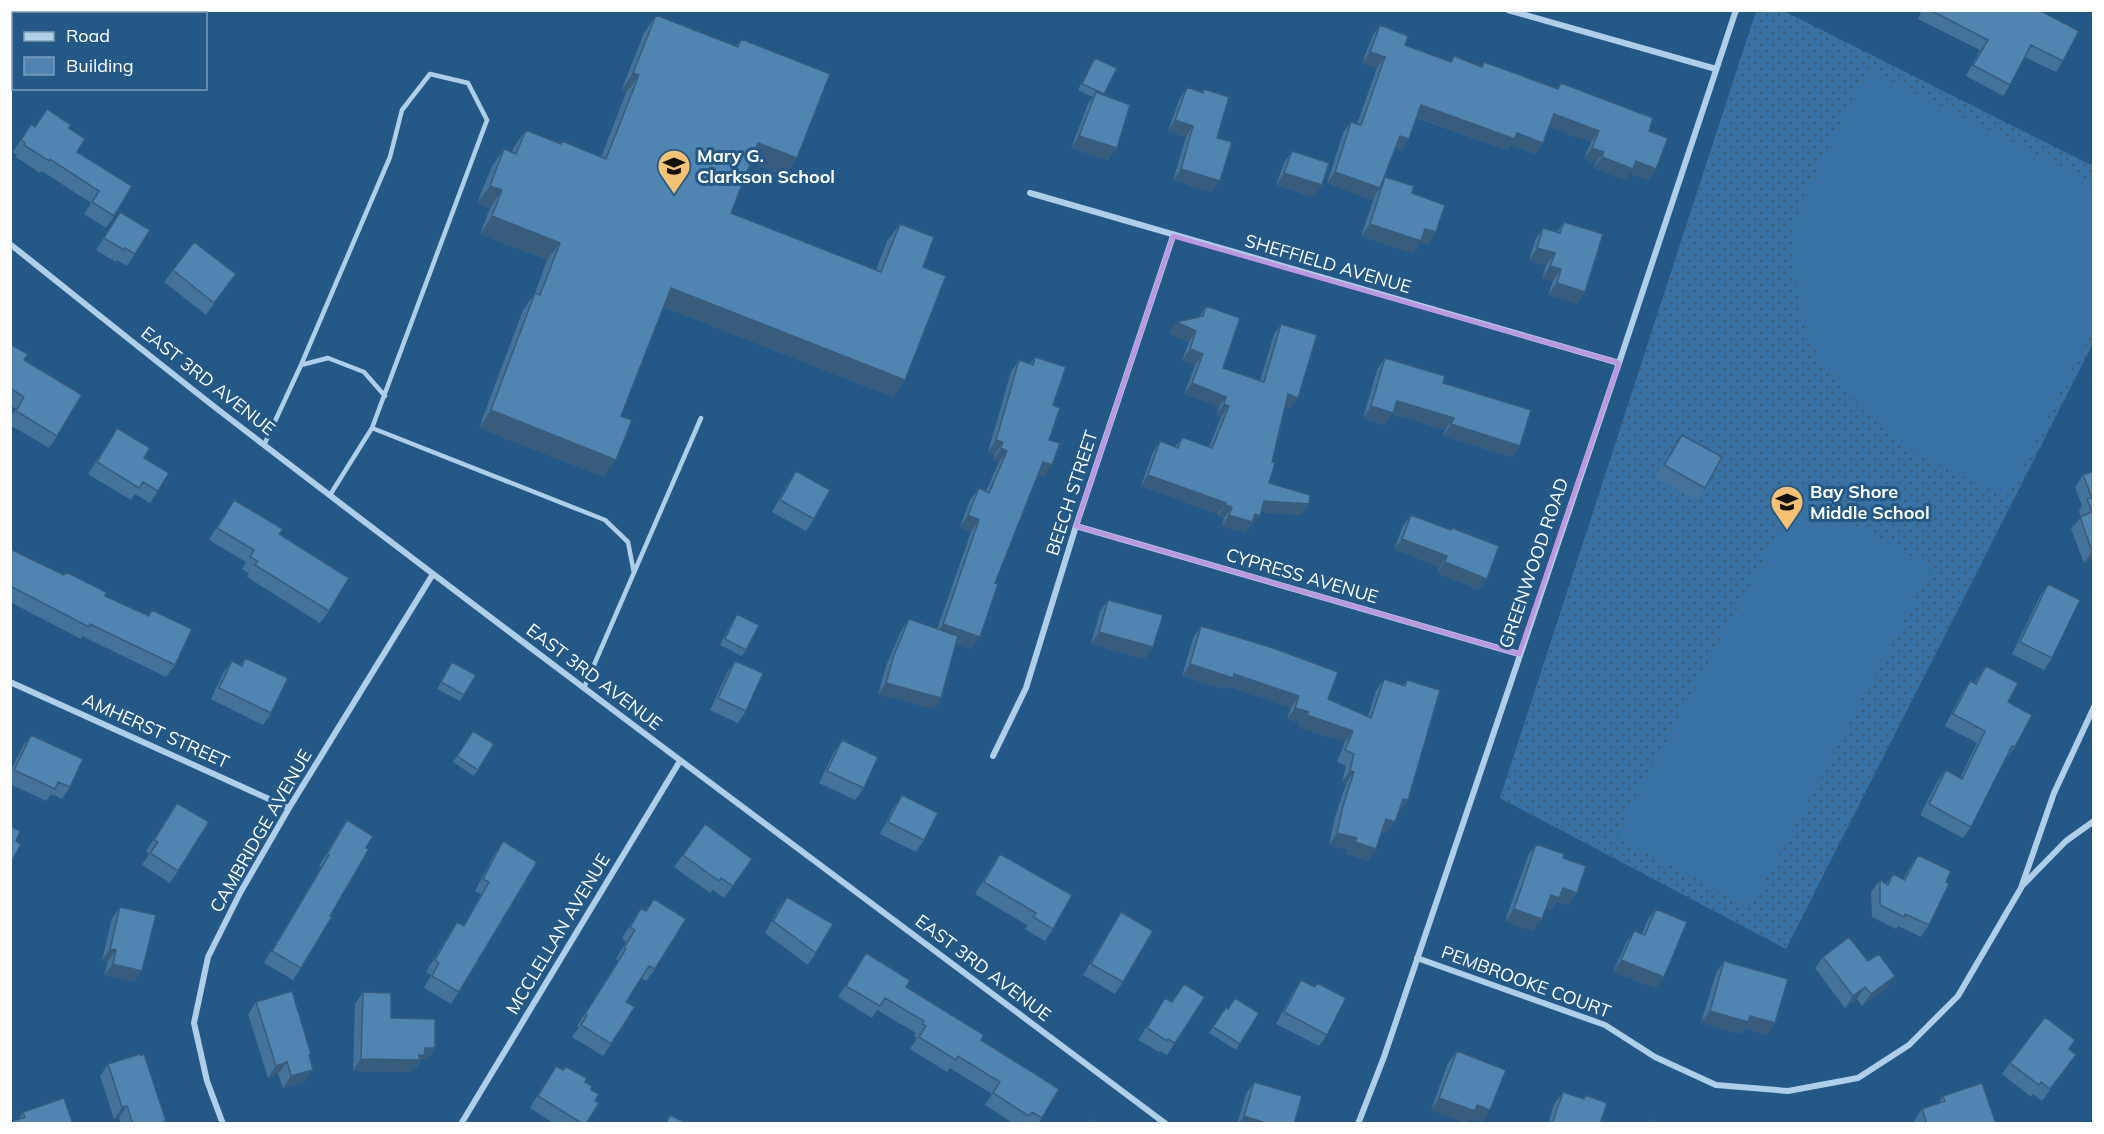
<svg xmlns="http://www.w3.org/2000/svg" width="2104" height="1134" font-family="Mulish,sans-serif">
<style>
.grass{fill:url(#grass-dots)}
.garden{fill:#3872a4}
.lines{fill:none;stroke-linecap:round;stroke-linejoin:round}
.service{stroke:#afcfe9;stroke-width:4.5}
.minor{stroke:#afcfe9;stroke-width:6}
.wall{fill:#457298}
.shaded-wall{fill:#385c7c}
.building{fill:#5084b1;stroke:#385c7c;stroke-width:1.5}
.marked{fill:none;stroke:#bd96df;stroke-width:4.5;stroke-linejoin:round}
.labels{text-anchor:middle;stroke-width:6;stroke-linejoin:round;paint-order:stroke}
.poi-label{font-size:18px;font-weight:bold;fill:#fff;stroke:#245887;text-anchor:start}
.street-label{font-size:18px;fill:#fff;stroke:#245887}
</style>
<defs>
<pattern id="grass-dots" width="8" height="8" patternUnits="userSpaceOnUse" patternTransform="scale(1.5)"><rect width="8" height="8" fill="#3872a4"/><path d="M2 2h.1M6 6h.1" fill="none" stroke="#445b6f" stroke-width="1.8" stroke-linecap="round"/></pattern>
</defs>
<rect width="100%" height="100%" fill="#245887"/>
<path class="grass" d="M1756,11H1784L2093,166V343L1786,949L1500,798Z"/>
<path class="garden" d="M1868,69L2093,182V329L2006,497L1915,452L1884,429L1854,402L1823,367L1804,323L1795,274L1794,229L1806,193Z
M1798,495L1932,567L1751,908L1615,836Z"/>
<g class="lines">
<path class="service" d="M301,365L328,358L364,372L385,396
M372,428L605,520L628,542L634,573
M264,445L301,365L390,157L402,110L430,74L468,83L487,120L372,428L330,495
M584,688L701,418"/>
<path class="minor" d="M1508,10L1716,69
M28,14L30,10
M10,43L14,38
M1030,193L1619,363
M10,244C79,299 147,354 216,408C530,650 849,886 1166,1124
M1076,526L1519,654
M10,682L289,808
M993,756L1026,688L1076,526L1173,236
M2023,885L2066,841L2094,821
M1417,958L1605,1025L1655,1057L1716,1085L1788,1091L1858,1078L1909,1045L1958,996L2021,888L2054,793L2094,707
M223,1124L207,1081L194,1023L208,957L240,893L289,808L433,574
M461,1124L680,761
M1358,1124L1384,1057L1619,363L1736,10"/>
</g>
<path class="wall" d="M1922,10H2039L2063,61L2056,72L2025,57L2010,85L2003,96L1966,76L1980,50L1918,19Z
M656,15L736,47L741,39L797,158L784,176L751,162L731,213L876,270L887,241L900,224L923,267L905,380L893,397L664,307L621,416L604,477L479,428L523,310L535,293L547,260L480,234L490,208L477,203L492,166L504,149L512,152L514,147L526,130L561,143L601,157L626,93L621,91L644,33Z
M1380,25L1405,45L1450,62L1454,56L1481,67L1484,62L1557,88L1561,83L1649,131L1656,169L1648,180L1630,173L1625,180L1594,168L1596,163L1584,159L1591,142L1549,127L1535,154L1511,145L1507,150L1417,118L1401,151L1395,148L1383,181L1385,177L1412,193L1436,232L1428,244L1421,242L1413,253L1361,236L1375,195L1372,200L1327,183L1343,133L1351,122L1357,124L1377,68L1362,63L1372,37Z
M1095,58L1117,68L1104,95L1117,148L1108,160L1071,148L1088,104L1093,97L1078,90L1091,64Z
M1187,87L1202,92L1204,89L1217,138L1212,192L1173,180L1186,137L1168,131L1180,98Z
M47,109L69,128L77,152L114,216L106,228L84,214L91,203L42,171L40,173L16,157L17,155L13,152L23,136L31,124L35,126Z
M1292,151L1322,185L1313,197L1276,185L1284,163Z
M120,212L135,254L127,266L117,260L116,262L96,250Z
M1564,222L1577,304L1548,295L1553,281L1542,278L1546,265L1529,260L1535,240L1543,228L1557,232Z
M173,270L236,274L206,315L164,282Z
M1206,306L1223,368L1260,381L1274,334L1281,324L1291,408L1285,407L1272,462L1269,483L1309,504L1301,515L1261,512L1252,526H1250L1245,533L1222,526L1224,518L1218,516V514L1141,486L1153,452L1160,441L1175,447L1182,437L1209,447L1221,417L1216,415L1219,407L1184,394L1195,365L1182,360L1189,342L1169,333L1176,322L1199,317Z
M10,344L24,360L57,436L49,448L10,425V417L16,409L10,405Z
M1035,357L1053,405L1049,440L1044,477L1038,475L995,583L980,637L971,649L956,644L934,709L878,694L886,666L901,631L909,619L937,629L971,532L960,527L970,500L979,488L986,491L999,462L993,460L995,454L988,452L1011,372L1019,360L1030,364Z
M1385,358L1443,383L1520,446L1512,457L1443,436L1445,430L1392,414L1385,425L1363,418L1377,370Z
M117,428L158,491L150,503L135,494L131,500L88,474Z
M1682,435L1705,488L1697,500L1655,477Z
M796,471L814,519L806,531L772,512L788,483Z
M2094,471V559L2084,563L2071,529L2081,517L2079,511L2082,506L2075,487L2083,475Z
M234,500L279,534L329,611L320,623L247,577L249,573L242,569L246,562L209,540L226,512Z
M1411,515L1450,530L1452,528L1479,590L1437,573L1440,567L1394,549L1403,526Z
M10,549L63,575L66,572L105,596L148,616L152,610L175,665L166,677L82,636L81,639L10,602Z
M2048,584L2052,658L2044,670L2012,654L2040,596Z
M1108,600L1145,659L1091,644L1100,611Z
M737,614L746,650L742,656L720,645L733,620Z
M1201,626L1328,699L1368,716L1376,691L1384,679L1403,685L1407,680L1400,812L1398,811L1395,822L1386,833L1382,832L1368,861L1347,854L1349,850L1329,845L1335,817L1346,784L1342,782L1346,766L1337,762L1345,742L1299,727L1301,723L1287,719L1291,708L1227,686L1225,689L1182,676L1193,638Z
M245,658L271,713L263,725L211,699L223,673L232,661L240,665Z
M735,661L746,711L738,723L710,710L727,673Z
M452,662L464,695L460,701L437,689Z
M1986,666L2008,702L2015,747L2006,759L1971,827L1963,838L1920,815L1937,782L1946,770L1960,778L1977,743L1945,726L1962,693L1970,681L1974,683Z
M31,735L70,787L62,799L51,794L46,801L10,784V772L23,746Z
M469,737L494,744L474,776L453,762Z
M842,740L864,788L855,800L819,783L834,752Z
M902,795L924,840L916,852L880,834L894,807Z
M177,803L178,871L170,883L142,865L149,854L146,851Z
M347,820L366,848L330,916L301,968L293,980L264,963L321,867L319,866L339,832Z
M705,824L752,859L724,898L713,890L710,893L674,867Z
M503,841L459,992L451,1004L424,988L431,975L426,972L449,934L457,922L463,926L481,894L475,891L495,853Z
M1536,844L1577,893L1568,905L1557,901L1551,910L1546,908L1533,931L1505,921L1528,856Z
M1000,854L1053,929L1045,941L1025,929L1027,925L975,894L992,866Z
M1918,855L1946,882L1929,925L1921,937L1898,926L1896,929L1872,917L1871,892L1880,880L1886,884L1893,874L1903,880L1910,867Z
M787,897L816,953L808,965L765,933L778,909Z
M654,899L655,969L646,981L641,978L626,1002L611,1044L603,1056L572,1037L579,1027L577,1026L618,961L616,959L626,942L622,938L641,908L645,911Z
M120,907L134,982L104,975L108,962L102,960L112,918Z
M1656,909V988L1613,972L1626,943L1634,931L1642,934L1647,921Z
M1121,912L1123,982L1115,994L1083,975L1113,924Z
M866,953L906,987L981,1040L1042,1118L1038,1124H1014L985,1105L992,1094L950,1068L947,1072L910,1049L917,1038L914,1036L916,1033L877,1010L872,1018L838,997Z
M1823,957L1887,988L1862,1006L1857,999L1845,1008L1815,968Z
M1724,961L1775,1023L1766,1035L1744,1028L1740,1034L1701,1022L1716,973Z
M1301,980L1314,987L1317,983L1327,1035L1319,1046L1276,1024L1293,992Z
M1184,984L1175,1043L1167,1055L1160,1051L1159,1052L1138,1040L1165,998L1171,1002Z
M363,992L391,1018L435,1048L426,1060H421L416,1068L414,1067L411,1072L353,1071L355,1004Z
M256,1002L309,1057L305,1082L283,1088L278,1074L268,1078L248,1014Z
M1226,1007L1240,1044L1236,1050L1209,1033Z
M2069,1049L2076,1055L2042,1101L2033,1094L2031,1097L2002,1074L2010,1063Z
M1457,1051L1482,1122L1471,1118L1467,1123L1431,1110L1448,1063Z
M108,1064L164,1124H120L119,1118L114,1119L100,1076Z
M556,1066L585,1082L591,1090L595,1101L586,1124H555L530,1108L548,1078Z
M1254,1082L1294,1124H1237L1246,1094Z
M1563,1092L1583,1099L1585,1095L1600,1124H1548L1554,1104Z
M1943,1096L1996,1124H1915L1914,1121L1922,1109L1938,1104Z
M23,1112L73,1124L18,1120Z"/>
<path class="shaded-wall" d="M1370,52L1385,57L1377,68L1362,63Z
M633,73L639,75L626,93L621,91Z
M1421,105L1517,133L1543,143L1535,154L1511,145L1507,150L1413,116Z
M1554,114L1599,131L1591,142L1546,126Z
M1175,120L1193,126L1186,137L1168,131Z
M1079,136L1117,148L1108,160L1071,148Z
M1400,136L1409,139L1401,151L1392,147Z
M758,143L797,158L784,176L746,161Z
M1592,148L1604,152L1596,163L1584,159Z
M1602,157L1636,161L1656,169L1648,180L1630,173L1625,180L1594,168Z
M1181,169L1220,181L1212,192L1173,180Z
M1335,172L1380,188L1372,200L1327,183Z
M1284,173L1322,185L1313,197L1276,185Z
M490,186L502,190L490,208L477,203Z
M492,216L560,243L547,260L480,234Z
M1370,224L1425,229L1436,232L1428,244L1421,242L1413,253L1361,236Z
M1537,248L1555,253L1546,265L1529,260Z
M1550,266L1561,269L1553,281L1542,278Z
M1557,283L1585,292L1577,304L1548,295Z
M671,288L905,380L893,397L659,305Z
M1176,322L1196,331L1189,342L1169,333Z
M1190,349L1203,354L1195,365L1182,360Z
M1192,383L1226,397L1219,407L1184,394Z
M1288,394L1298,398L1291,408L1280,405Z
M1397,401L1454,418L1445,430L1392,414L1385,425L1363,418L1371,406Z
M1224,404L1229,406L1221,417L1216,415Z
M491,410L616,460L604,477L479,428Z
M1451,424L1520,446L1512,457L1443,436Z
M996,440L1003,442L995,454L988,452Z
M1001,448L1007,451L999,462L993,460Z
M1043,462L1052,465L1044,477L1035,474Z
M1148,475L1226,503L1218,514L1141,486Z
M1264,501L1309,504L1301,515L1257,512Z
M1225,505L1232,507L1224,518L1218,516Z
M1255,514L1260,516L1252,526H1250L1245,533L1222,526L1229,515Z
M968,515L979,520L971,532L960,527Z
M1402,539L1447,556L1440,567L1394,549Z
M2094,550V559L2084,563L2092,551Z
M1445,562L1487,579L1479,590L1437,573Z
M943,624L980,637L971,649L934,636Z
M1099,632L1153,647L1145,659L1091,644Z
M1190,664L1234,674L1299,696L1291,708L1227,686L1225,689L1182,676Z
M886,683L941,698L934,709L878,694Z
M1295,708L1309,712L1301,723L1287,719Z
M1307,715L1353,731L1345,742L1299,727Z
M1350,771L1354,772L1346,784L1342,782Z
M1403,799L1408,800L1400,812L1395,810Z
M1386,819L1395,822L1386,833L1378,831Z
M1337,833L1357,838L1349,850L1329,845Z
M1355,842L1376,849L1368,861L1347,854Z
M1563,888L1577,893L1568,905L1557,901L1551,910L1542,907L1551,895Z
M1514,909L1542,919L1533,931L1505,921Z
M110,949L116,950L108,962L102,960Z
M1621,960L1664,977L1656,988L1613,972Z
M113,964L142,971L134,982L104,975Z
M1895,976L1887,988L1862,1006L1871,994Z
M1865,987L1857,999L1845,1008L1853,996Z
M1710,1011L1750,1016L1775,1023L1766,1035L1744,1028L1740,1034L1701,1022Z
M425,1048H435L426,1060H421L416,1068L414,1067L411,1072L353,1071L361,1059Z
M287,1062L278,1074L268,1078L276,1066Z
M313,1070L305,1082L283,1088L291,1076Z
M1439,1098L1477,1105L1490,1110L1482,1122L1471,1118L1467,1123L1431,1110Z
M127,1106L119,1118L114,1119L122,1107Z
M1244,1116L1269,1124H1239Z"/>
<path class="building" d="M1930,10H2039L2079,31L2063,61L2031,45L2010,85L1973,65L1988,40Z
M656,15L738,47L741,39L830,74L797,158L758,143L731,213L881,272L900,224L934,237L923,267L946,276L905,380L671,288L621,416L632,420L616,460L491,410L535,293L540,295L560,243L492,216L502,190L490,186L504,149L516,154L526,130L561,144L562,141L606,159L639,75L633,73Z
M1380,25L1408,36L1405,45L1451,62L1454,56L1482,67L1484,62L1558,89L1561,83L1653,118L1649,131L1668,138L1656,169L1636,161L1633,169L1602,157L1604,152L1592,148L1599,131L1554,114L1543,143L1517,133L1515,139L1421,105L1409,139L1400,136L1380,188L1335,172L1351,122L1361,125L1385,57L1370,52Z
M1095,58L1117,68L1104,94L1082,84Z
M1187,87L1203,93L1204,89L1229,97L1217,138L1232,142L1220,181L1181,169L1193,126L1175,120Z
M1096,92L1130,105L1117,148L1079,136Z
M47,109L71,125L69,128L85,139L77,152L132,186L114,216L92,202L99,191L50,159L49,161L24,145L25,143L21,140L31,124L35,127Z
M1292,151L1329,163L1322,185L1284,173Z
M1385,177L1414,186L1412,193L1445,205L1436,232L1425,229L1421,241L1370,224Z
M120,212L150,230L135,254L125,248L124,250L104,238Z
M1564,222L1603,234L1585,292L1557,283L1561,269L1550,266L1555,253L1537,248L1543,228L1560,233Z
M194,242L236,274L214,303L173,270Z
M1206,306L1240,318L1223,368L1264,382L1281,324L1317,335L1298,398L1288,394L1272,462L1275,463L1269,483L1310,495L1309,504L1264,501L1260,516L1255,514L1252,522L1229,515L1232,507L1225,505L1226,503L1148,475L1160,441L1178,448L1182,437L1212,448L1229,406L1224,404L1226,397L1192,383L1203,354L1190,349L1196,331L1176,322L1203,316Z
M10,344L28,354L24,360L82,395L57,436L16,411L24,397L10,388Z
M1035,357L1066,367L1053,405L1060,408L1049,440L1060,443L1052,465L1043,462L995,583L998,584L980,637L943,624L979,520L968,515L979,488L989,493L1007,451L1001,448L1003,442L996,440L1019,360L1033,365Z
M1385,358L1445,376L1443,383L1531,410L1520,446L1451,424L1454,418L1397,401L1393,413L1371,406Z
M117,428L150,448L144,458L169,473L158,491L143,482L139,488L97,462Z
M1682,435L1722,457L1705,488L1664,465Z
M796,471L830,490L814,519L780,500Z
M2094,471V550L2092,551L2080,517L2092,512L2087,499L2092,498L2083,475Z
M234,500L283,529L279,534L349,578L329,611L255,565L258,561L250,557L254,550L217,528Z
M1411,515L1451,530L1452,528L1499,546L1487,579L1445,562L1447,556L1402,539Z
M10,549L64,575L66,572L106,592L105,596L149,616L152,610L192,629L175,665L90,624L89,627L10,586Z
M2048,584L2080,600L2052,658L2020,642Z
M1108,600L1163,615L1153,647L1099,632Z
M737,614L759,625L746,650L725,639Z
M909,619L958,636L941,698L886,683L894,655Z
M1201,626L1273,648L1338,672L1328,699L1371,718L1384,679L1405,686L1407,680L1440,690L1408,800L1403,799L1395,822L1386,819L1376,849L1355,842L1357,838L1337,833L1343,806L1354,772L1350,771L1354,754L1345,750L1353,731L1307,715L1309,712L1295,708L1299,696L1234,674L1233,678L1190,664Z
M245,658L288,678L271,713L219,688L232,661L242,666Z
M735,661L763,673L746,711L718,698Z
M452,662L476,675L464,695L441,682Z
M1986,666L2018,683L2008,702L2032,715L2015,747L2012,746L1971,827L1929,804L1946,770L1962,779L1985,731L1953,714L1970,681L1976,684Z
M473,731L494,744L478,770L457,756Z
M31,735L83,759L70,787L58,782L55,789L14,770Z
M842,740L878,757L864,788L827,771Z
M902,795L938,813L924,840L888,822Z
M177,803L209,822L178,871L150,853L158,842L154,840Z
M347,820L373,836L366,848L369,849L330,916L332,917L301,968L272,951L329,855L327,854Z
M705,824L752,859L733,886L721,878L719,881L683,855Z
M10,826L20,831L16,841L21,844L10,864Z
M503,841L537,862L459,992L432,976L439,963L435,960L457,922L464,926L489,882L483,879Z
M1536,844L1564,854L1563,858L1586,866L1577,893L1563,888L1559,898L1551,895L1542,919L1514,909Z
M1000,854L1072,895L1053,929L1033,917L1036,913L984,882Z
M1918,855L1951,871L1946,882L1949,884L1929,925L1905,914L1904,917L1880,905V880L1888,885L1893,874L1905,880Z
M787,897L833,924L816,953L773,921Z
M654,899L686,919L655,969L649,966L626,1002L635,1007L611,1044L581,1025L587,1015L585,1014L626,949L624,948L635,930L630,927L641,908L646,911Z
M120,907L156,915L142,971L113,964L116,950L110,949Z
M1656,909L1687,922L1664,977L1621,960L1634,931L1645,935Z
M1121,912L1153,931L1123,982L1091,964Z
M1849,937L1868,961L1879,954L1895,976L1871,994L1865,987L1853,996L1823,957Z
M866,953L910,980L906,987L984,1035L981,1040L1059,1089L1042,1118L1032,1112L1029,1116L993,1093L1000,1082L958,1056L956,1060L919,1037L926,1026L922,1024L924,1021L885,998L880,1006L846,986Z
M1724,961L1788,979L1775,1023L1750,1016L1748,1022L1710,1011Z
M1301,980L1315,987L1317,983L1346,998L1327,1035L1284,1012Z
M1184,984L1205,997L1175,1043L1168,1039L1167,1041L1147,1028L1165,998L1172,1002Z
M292,991L311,1054L309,1055L313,1070L291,1076L287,1062L276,1066L256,1002Z
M363,992L391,993V1018L435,1019V1048H425L424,1056L419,1055V1060L361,1059Z
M1235,998L1259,1013L1240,1044L1213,1027L1226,1007L1228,1009Z
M2045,1017L2075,1040L2069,1049L2076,1055L2050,1089L2041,1082L2039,1085L2010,1063Z
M1457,1051L1506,1070L1490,1110L1477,1105L1475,1111L1439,1098Z
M140,1054L141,1056L144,1054L166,1121L159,1124H133L127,1106L122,1107L108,1064Z
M556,1066L563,1070L566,1067L587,1078L585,1082L592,1086L591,1090L599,1094L595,1101L599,1103L586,1124H583L538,1096Z
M1254,1082L1302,1096L1294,1124H1269L1244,1116Z
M1982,1083L1996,1124H1927L1922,1109L1945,1101L1943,1096Z
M1563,1092L1584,1099L1585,1095L1607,1103L1600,1124H1552Z
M64,1098L73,1124H10V1122L25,1117L23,1112Z
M670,1115L688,1124H666Z
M1092,1120L1099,1124H1090Z
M1650,1120L1658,1124H1649Z"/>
<path class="marked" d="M1173,236L1619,363L1519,654L1076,526Z"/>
<defs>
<g id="school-pin" transform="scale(1.725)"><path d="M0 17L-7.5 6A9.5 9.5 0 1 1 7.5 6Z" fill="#f4c272" stroke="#245887"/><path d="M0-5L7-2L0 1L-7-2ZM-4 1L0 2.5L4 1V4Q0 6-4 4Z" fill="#111"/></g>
</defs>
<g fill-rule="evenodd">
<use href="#school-pin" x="674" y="166"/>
<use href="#school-pin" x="1787" y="502"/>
</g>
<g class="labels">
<g class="poi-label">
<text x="697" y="162">Mary G.<tspan x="697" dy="21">Clarkson School</tspan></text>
<text x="1810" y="498">Bay Shore<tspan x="1810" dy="21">Middle School</tspan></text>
</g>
<g class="street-label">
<text transform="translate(1328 264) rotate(16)" y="6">SHEFFIELD AVENUE</text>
<text transform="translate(208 381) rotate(38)" y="6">EAST 3RD AVENUE</text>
<text transform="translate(1072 493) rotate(-72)" y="6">BEECH STREET</text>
<text transform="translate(1534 563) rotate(-71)" y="6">GREENWOOD ROAD</text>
<text transform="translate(1302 576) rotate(16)" y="6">CYPRESS AVENUE</text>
<text transform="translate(594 677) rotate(37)" y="6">EAST 3RD AVENUE</text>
<text transform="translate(156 731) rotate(24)" y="6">AMHERST STREET</text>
<text transform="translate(261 831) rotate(-60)" y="6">CAMBRIDGE AVENUE</text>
<text transform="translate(558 934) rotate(-59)" y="6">MCCLELLAN AVENUE</text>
<text transform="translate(983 968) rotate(37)" y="6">EAST 3RD AVENUE</text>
<text transform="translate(1526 982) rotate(20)" y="6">PEMBROOKE COURT</text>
</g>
</g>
<rect width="2104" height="1134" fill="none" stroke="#ffffff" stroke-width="24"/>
<rect x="12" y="12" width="195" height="78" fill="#245887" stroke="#7c9bb7" stroke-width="1.5"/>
<rect x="24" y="32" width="30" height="9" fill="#afcfe9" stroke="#7c9bb7" stroke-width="1.5"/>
<text x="66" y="42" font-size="18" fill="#ffffff">Road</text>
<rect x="24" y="57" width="30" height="18" fill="#5084b1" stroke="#7c9bb7" stroke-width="1.5"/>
<text x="66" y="72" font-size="18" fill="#ffffff">Building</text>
</svg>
